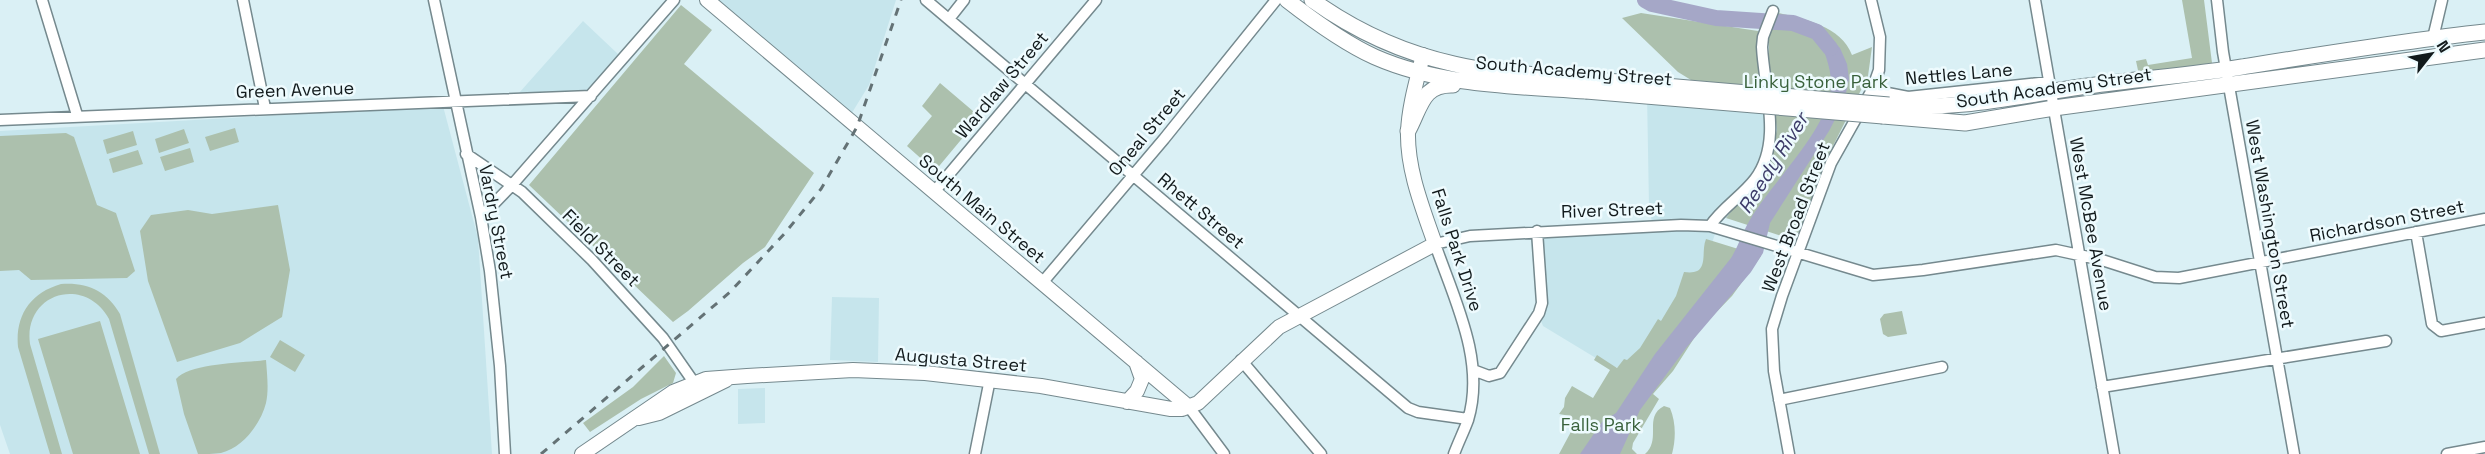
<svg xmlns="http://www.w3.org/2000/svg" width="2485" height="454" font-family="'Space Grotesk',sans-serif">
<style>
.built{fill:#c6e5ec}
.green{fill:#acc0ad}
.water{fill:#a5a7c7}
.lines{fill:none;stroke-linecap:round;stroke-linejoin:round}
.river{stroke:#a5a7c7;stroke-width:16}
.minor-casing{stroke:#75898e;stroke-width:13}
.major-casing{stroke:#75898e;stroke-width:16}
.highway-casing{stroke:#75898e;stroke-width:17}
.minor{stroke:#fff;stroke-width:10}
.major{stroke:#fff;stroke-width:14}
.highway{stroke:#fff;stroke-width:15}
.rail{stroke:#647275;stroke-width:3;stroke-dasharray:8 8;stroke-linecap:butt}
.highway-bridge-casing{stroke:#75898e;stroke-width:17;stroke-linecap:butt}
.highway-bridge{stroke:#fff;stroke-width:15}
.labels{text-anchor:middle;stroke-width:5;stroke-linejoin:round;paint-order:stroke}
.street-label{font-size:18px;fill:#121a1c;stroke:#eefbfe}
.park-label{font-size:18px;fill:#39613b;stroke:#eefbfe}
.water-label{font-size:20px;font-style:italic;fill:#3d3c69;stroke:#eefbfe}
</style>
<rect width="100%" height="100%" fill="#daf0f5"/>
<path class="built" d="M718,0H896L869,85L850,116Z
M583,21L619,55L587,91L519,93Z
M1647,93L1774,104L1777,130L1767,166L1717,228L1706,261L1637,355L1614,369L1543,326L1537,310L1531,239L1631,226L1653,227L1649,207Z
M443,106L478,238L492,454H10L0,425V131Z
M832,297L879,298L878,362L830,360Z
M765,388V423L738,424V389Z"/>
<path class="green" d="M2182,0H2204L2212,63L2139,75L2136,61L2146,59L2148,65L2192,58Z
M681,5L712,30L684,64L814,173L765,247L743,263L688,311L673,322L529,185Z
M1641,13L1758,31L1762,87L1691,80L1678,72L1622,18Z
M1779,13C1804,19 1841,26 1852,55L1872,47L1868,76L1824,164L1801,228L1795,238L1785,237L1726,218L1767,166L1777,130L1769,66V36Z
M940,83L980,117L935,171L907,146L932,116L922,106Z
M235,128L239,142L210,151L205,137Z
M184,129L189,143L159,153L155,139Z
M133,131L137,145L107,154L103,140Z
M66,133L74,137L97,205L116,213L135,271L127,278L31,280L19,270L0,271V136Z
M190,148L194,162L165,171L160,157Z
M138,150L143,164L113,173L109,159Z
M278,205L290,270L282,317L240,343L177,362L148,281L140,231L151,215L188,210L212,214Z
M1706,239L1761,256L1732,296L1700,329L1673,371L1653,394L1659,399L1633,443L1632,449L1637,454H1559L1573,428L1574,424L1570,416L1559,414L1564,407L1565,398L1572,386L1593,398L1610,370L1594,360L1597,355L1617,368L1624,359L1627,360L1640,348L1658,319L1661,321L1676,296L1684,272C1711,276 1700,253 1706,239Z
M61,284C87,282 107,291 120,314L160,454H149L109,319C85,275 23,293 30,344L62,454H50L18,347C15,316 30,293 61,284Z
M1902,311L1907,334L1888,337L1883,334L1880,319L1884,314Z
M100,321L140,454H73L38,339Z
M280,340L305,355L295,372L270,357Z
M664,356L676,373L673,383L641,399L590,432L583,423L633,387Z
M266,360C267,374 269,390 266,403C261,423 243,448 221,453C214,454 205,454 198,454L184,414L176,379C190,363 244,363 266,360Z
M1664,406L1670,408C1676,422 1676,439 1672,454H1645C1662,439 1643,417 1664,406Z"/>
<path class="water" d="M1817,32L1828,35L1840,48L1847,64L1849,79L1844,102L1829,131L1770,223L1763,253L1751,272L1686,348L1640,410L1620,454H1580L1602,422L1616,413L1655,354L1731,258C1738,247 1741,236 1747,225C1768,185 1829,131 1831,86C1832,68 1823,49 1817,32Z"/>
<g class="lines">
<path class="river" d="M1645,0L1652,4L1716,18L1793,23L1817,32L1830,48"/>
<g class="minor-casing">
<path id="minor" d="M42,0L77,115
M243,0L265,108
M434,0L481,217L490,271L500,366L505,454
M926,0L1408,408L1418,412L1468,419
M2035,0L2114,454
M2217,0L2223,52L2294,454
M949,19L964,0
M2433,38L2442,0
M1872,90L1908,97L2049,82
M0,120L591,96
M466,154L522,192L592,260L663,338L695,384
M934,192L1096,0
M481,217L512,185L674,0
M1710,226C1722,208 1742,196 1755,179C1783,142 1764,89 1762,47L1763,37L1773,11
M2416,232L2432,324L2441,331L2485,323
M1042,283L1164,139L1276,0
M1241,360L1321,454
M1473,370L1489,376L1500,373L1539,313L1542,303L1537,231
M2102,387L2386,341
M1779,400L1942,367
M1189,407L1224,454
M975,454L990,379
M1454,454C1458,443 1464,431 1468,420C1486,361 1454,299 1435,244L1470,236L1681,225L1710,226L1873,275L1923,270L2056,250L2102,260L2155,277L2179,278L2485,219
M1789,454L1774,371L1772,329L1782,296L1831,163L1872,90L1879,70L1880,37L1871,0
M2447,454L2485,447"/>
</g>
<g class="major-casing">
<path id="major" d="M707,0L1189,407
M1127,402L1137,391L1142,379L1136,362
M639,418L659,413L726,380
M582,454L673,392L706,379L747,376L853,370L925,373L1041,386L1171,409H1182L1198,403L1279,327L1435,244C1423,209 1407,170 1408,132C1409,106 1417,80 1423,55"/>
</g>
<g class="highway-casing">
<path id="highway" d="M1287,0C1314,21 1344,43 1375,57C1441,86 1516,86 1586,91
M1312,0C1354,30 1404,53 1454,64C1496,74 1540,74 1583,79
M1889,105C1957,111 2021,95 2088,86C2139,79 2191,75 2242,67C2323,54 2403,41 2485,32
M1883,116L1965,123L2054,108L2485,50
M1408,131C1421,107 1422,84 1453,85"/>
</g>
<use href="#minor" class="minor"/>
<use href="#major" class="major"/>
<use href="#highway" class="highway"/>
<path class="rail" d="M541,454L730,292L785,233L821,189L857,127L901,0"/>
<g class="highway-bridge-casing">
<path id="highway-bridge" d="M1583,79L1889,105
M1586,91L1883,116"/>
</g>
<use href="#highway-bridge" class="highway-bridge"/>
</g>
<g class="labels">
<g class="street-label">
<text transform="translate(1574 71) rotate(5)" y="6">South Academy Street</text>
<text transform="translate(1959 74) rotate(-5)" y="6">Nettles Lane</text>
<text transform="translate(1002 85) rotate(-50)" y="6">Wardlaw Street</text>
<text transform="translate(2054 88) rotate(-8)" y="6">South Academy Street</text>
<text transform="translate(295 90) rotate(-2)" y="6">Green Avenue</text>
<text transform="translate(1147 132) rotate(-50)" y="6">Oneal Street</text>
<text transform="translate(982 209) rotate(40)" y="6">South Main Street</text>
<text transform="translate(1612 210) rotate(-2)" y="6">River Street</text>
<text transform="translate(1201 211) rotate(40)" y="6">Rhett Street</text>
<text transform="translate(1796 217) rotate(-69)" y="6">West Broad Street</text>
<text transform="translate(2387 221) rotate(-11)" y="6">Richardson Street</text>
<text transform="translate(496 222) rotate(79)" y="6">Vardry Street</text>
<text transform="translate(2091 224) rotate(80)" y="6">West McBee Avenue</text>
<text transform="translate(2270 224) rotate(80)" y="6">West Washington Street</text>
<text transform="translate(601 248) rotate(45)" y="6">Field Street</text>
<text transform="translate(1457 250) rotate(72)" y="6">Falls Park Drive</text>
<text transform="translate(961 360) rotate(5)" y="6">Augusta Street</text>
</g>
<g class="park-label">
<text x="1816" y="88">Linky Stone Park</text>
<text x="1601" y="431">Falls Park</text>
</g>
<g class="water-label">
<text transform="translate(1773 163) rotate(-58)" y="7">Reedy River</text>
</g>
</g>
<g transform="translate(2431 54) rotate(59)" stroke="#eefbfe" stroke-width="4.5" paint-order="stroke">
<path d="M0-4.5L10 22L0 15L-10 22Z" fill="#121a1c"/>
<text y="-9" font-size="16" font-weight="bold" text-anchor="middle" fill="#121a1c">N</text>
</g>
</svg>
